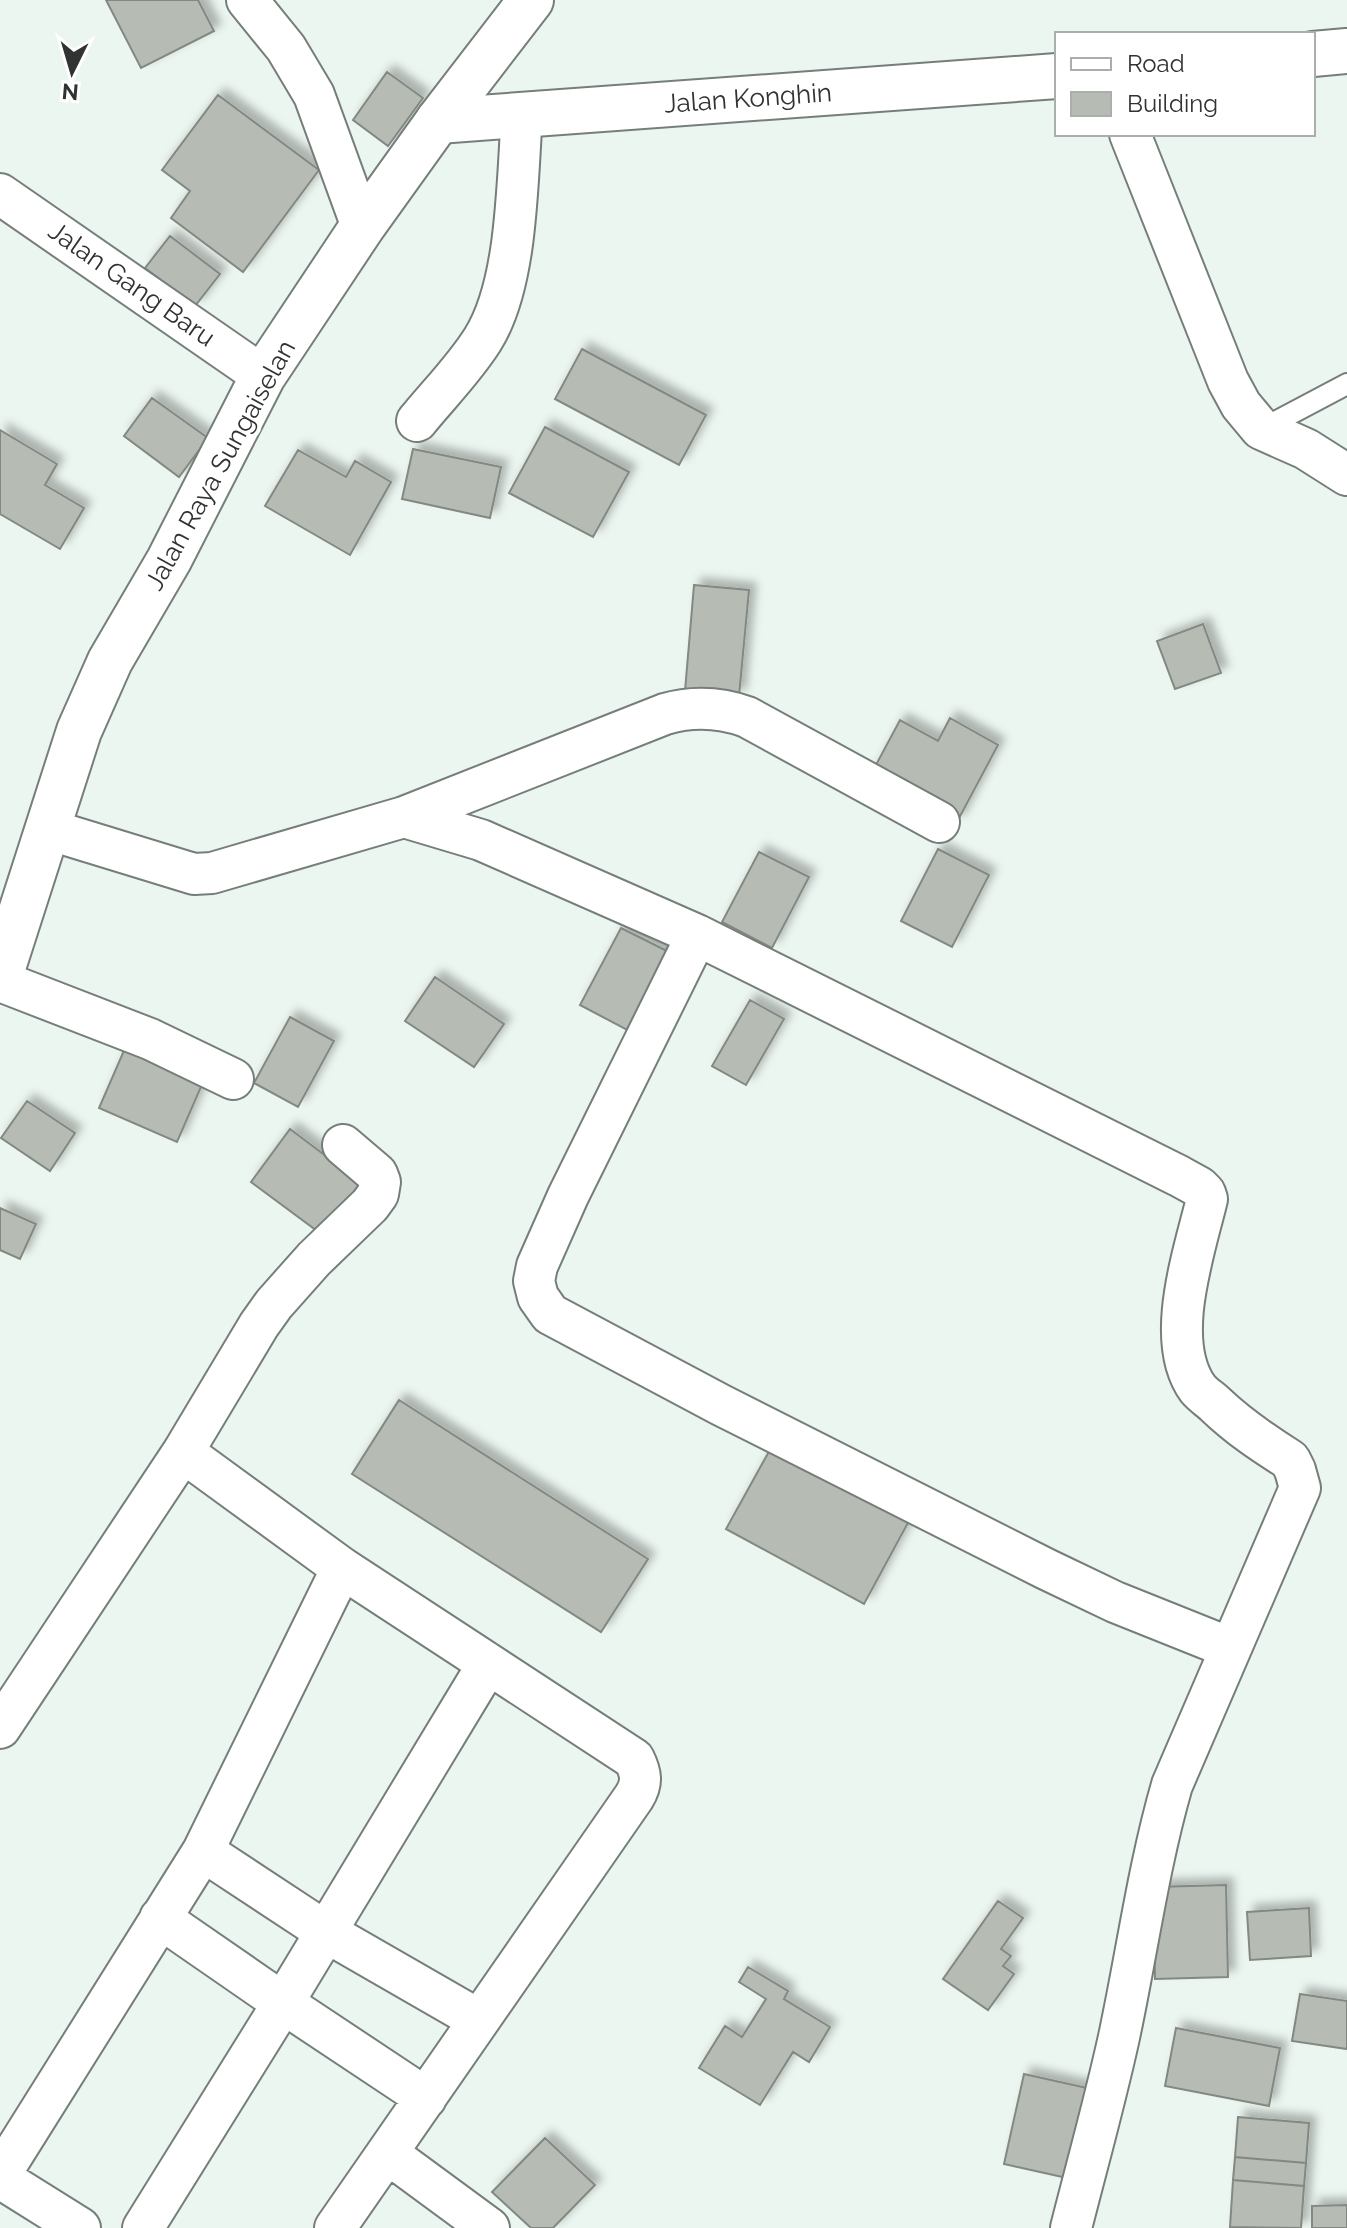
<svg xmlns="http://www.w3.org/2000/svg" width="1347" height="2228" font-family="Raleway,sans-serif">
<style>
.building{fill:#b6bcb4;stroke:#838982;stroke-width:2;filter:url(#shadow)}
.lines{fill:none;stroke-linecap:round;stroke-linejoin:round}
.service-casing{stroke:#767e79;stroke-width:24}
.minor-casing{stroke:#767e79;stroke-width:44}
.tertiary-casing{stroke:#767e79;stroke-width:48}
.secondary-casing{stroke:#767e79;stroke-width:48}
.service{stroke:#fff;stroke-width:20}
.minor{stroke:#fff;stroke-width:40}
.tertiary{stroke:#fff;stroke-width:44}
.secondary{stroke:#fff;stroke-width:44}
.labels{text-anchor:middle;stroke-width:8;stroke-linejoin:round;paint-order:stroke}
.street-label{font-size:26px;fill:#303331;stroke:#fff}
</style>
<defs>
<filter id="shadow"><feDropShadow dx="7" dy="-7" stdDeviation="4" flood-color="#0004"/></filter>
</defs>
<rect width="100%" height="100%" fill="#ecf6f0"/>
<path class="building" d="M106,0H198L214,31L141,68Z
M387,72L423,98L388,146L353,120Z
M218,95L319,170L243,272L171,218L190,191L162,170Z
M170,236L220,274L195,306L145,268Z
M582,349L706,415L679,465L555,399Z
M152,398L208,438L179,477L124,436Z
M545,427L629,472L593,537L509,493Z
M0,430L57,464L45,485L84,508L60,549L0,514Z
M413,449L501,467L490,518L402,499Z
M298,450L346,477L355,461L391,482L350,555L265,506Z
M694,585L749,590L739,696L685,691Z
M1203,624L1221,673L1175,689L1157,641Z
M950,718L998,745L957,822L870,776L900,720L938,741Z
M938,849L989,875L952,947L901,921Z
M759,852L809,877L772,948L722,922Z
M621,928L673,954L631,1032L580,1005Z
M435,977L504,1024L474,1067L405,1021Z
M750,1000L784,1019L746,1085L712,1066Z
M290,1017L334,1041L298,1107L254,1083Z
M129,1039L207,1073L177,1142L99,1108Z
M27,1101L75,1133L50,1171L1,1138Z
M290,1129L367,1187L328,1239L251,1182Z
M0,1208L36,1224L20,1259L0,1250Z
M399,1400L648,1559L601,1632L352,1474Z
M772,1446L909,1521L864,1604L726,1529Z
M1226,1885L1228,1977L1155,1979L1153,1887Z
M998,1901L1023,1918L1001,1949L1011,1956L1003,1966L1014,1974L988,2010L943,1979Z
M1309,1908L1311,1956L1250,1960L1247,1912Z
M748,1967L788,1991L784,1999L830,2027L809,2062L793,2052L760,2105L699,2068L725,2026L742,2037L766,1999L739,1982Z
M1300,1994L1347,2001V2049L1292,2041Z
M1176,2028L1280,2048L1269,2106L1165,2086Z
M1024,2074L1087,2088L1067,2178L1004,2164Z
M1238,2117L1309,2123L1306,2163L1235,2157Z
M545,2138L595,2185L553,2228H531L492,2192Z
M1235,2157L1306,2163L1304,2186L1233,2180Z
M1233,2180L1304,2186L1301,2228L1230,2227Z
M1347,2205V2228H1312V2206Z"/>
<g class="lines">
<g class="service-casing">
<path id="service" d="M1262,429L1347,384"/>
</g>
<g class="minor-casing">
<path id="minor" d="M247,0L286,48L314,95L362,227
M1130,134L1228,381L1241,405L1261,429L1306,449L1347,475
M0,194L263,376
M417,421C439,394 465,368 483,339C518,283 517,180 522,114
M404,817L665,714C693,706 719,707 747,717L939,822
M47,829L194,874L212,873L404,817L481,840L697,935L1179,1176L1199,1187L1205,1193L1207,1199C1194,1253 1163,1341 1198,1389C1203,1395 1211,1400 1216,1405C1239,1427 1263,1443 1290,1460L1295,1470L1300,1488L1172,1785C1148,1868 1137,1953 1119,2037C1105,2101 1087,2165 1071,2228
M697,935L568,1196L537,1266L534,1281L538,1297L550,1314L721,1405L1046,1569L1115,1602L1230,1648
M0,981L150,1039L233,1079
M0,1728L183,1452L259,1325L274,1304L314,1259L370,1205L378,1194L380,1182L377,1174L343,1145
M203,1851L326,1932L479,2020
M160,1918L283,2003L426,2098
M387,2153L489,2228
M0,2175L203,1851L342,1568L183,1452
M0,2178L80,2228
M143,2228L283,2003L488,1664
M335,2228L634,1797C643,1783 641,1773 634,1759L342,1568"/>
</g>
<g class="tertiary-casing">
<path id="tertiary" d="M1313,54L1347,51
M438,121L1057,76"/>
</g>
<g class="secondary-casing">
<path id="secondary" d="M0,977L79,731L110,661L169,560L263,376L362,227L438,121L531,0"/>
</g>
<use href="#service" class="service"/>
<use href="#minor" class="minor"/>
<use href="#tertiary" class="tertiary"/>
<use href="#secondary" class="secondary"/>
</g>
<g class="labels">
<g class="street-label">
<text transform="translate(748 98) rotate(-4)" y="9">Jalan Konghin</text>
<text transform="translate(132 284) rotate(35)" y="9">Jalan Gang Baru</text>
<text transform="translate(220 465) rotate(-61)" y="9">Jalan Raya Sungaiselan</text>
</g>
</g>
<rect x="1055" y="32" width="260" height="104" fill="#ffffff" stroke="#acadad" stroke-width="2"/>
<rect x="1071" y="58" width="40" height="12" fill="#ffffff" stroke="#acadad" stroke-width="2"/>
<text x="1127" y="72" font-size="24" fill="#303331">Road</text>
<rect x="1071" y="92" width="40" height="24" fill="#b6bcb4" stroke="#acadad" stroke-width="2"/>
<text x="1127" y="112" font-size="24" fill="#303331">Building</text>
<g transform="translate(72 72) rotate(185)" stroke="#ffffff" stroke-width="6" paint-order="stroke">
<path d="M0-6L14 30L0 20L-14 30Z" fill="#303331"/>
<text y="-12" font-size="22" font-weight="bold" text-anchor="middle" fill="#303331">N</text>
</g>
</svg>
